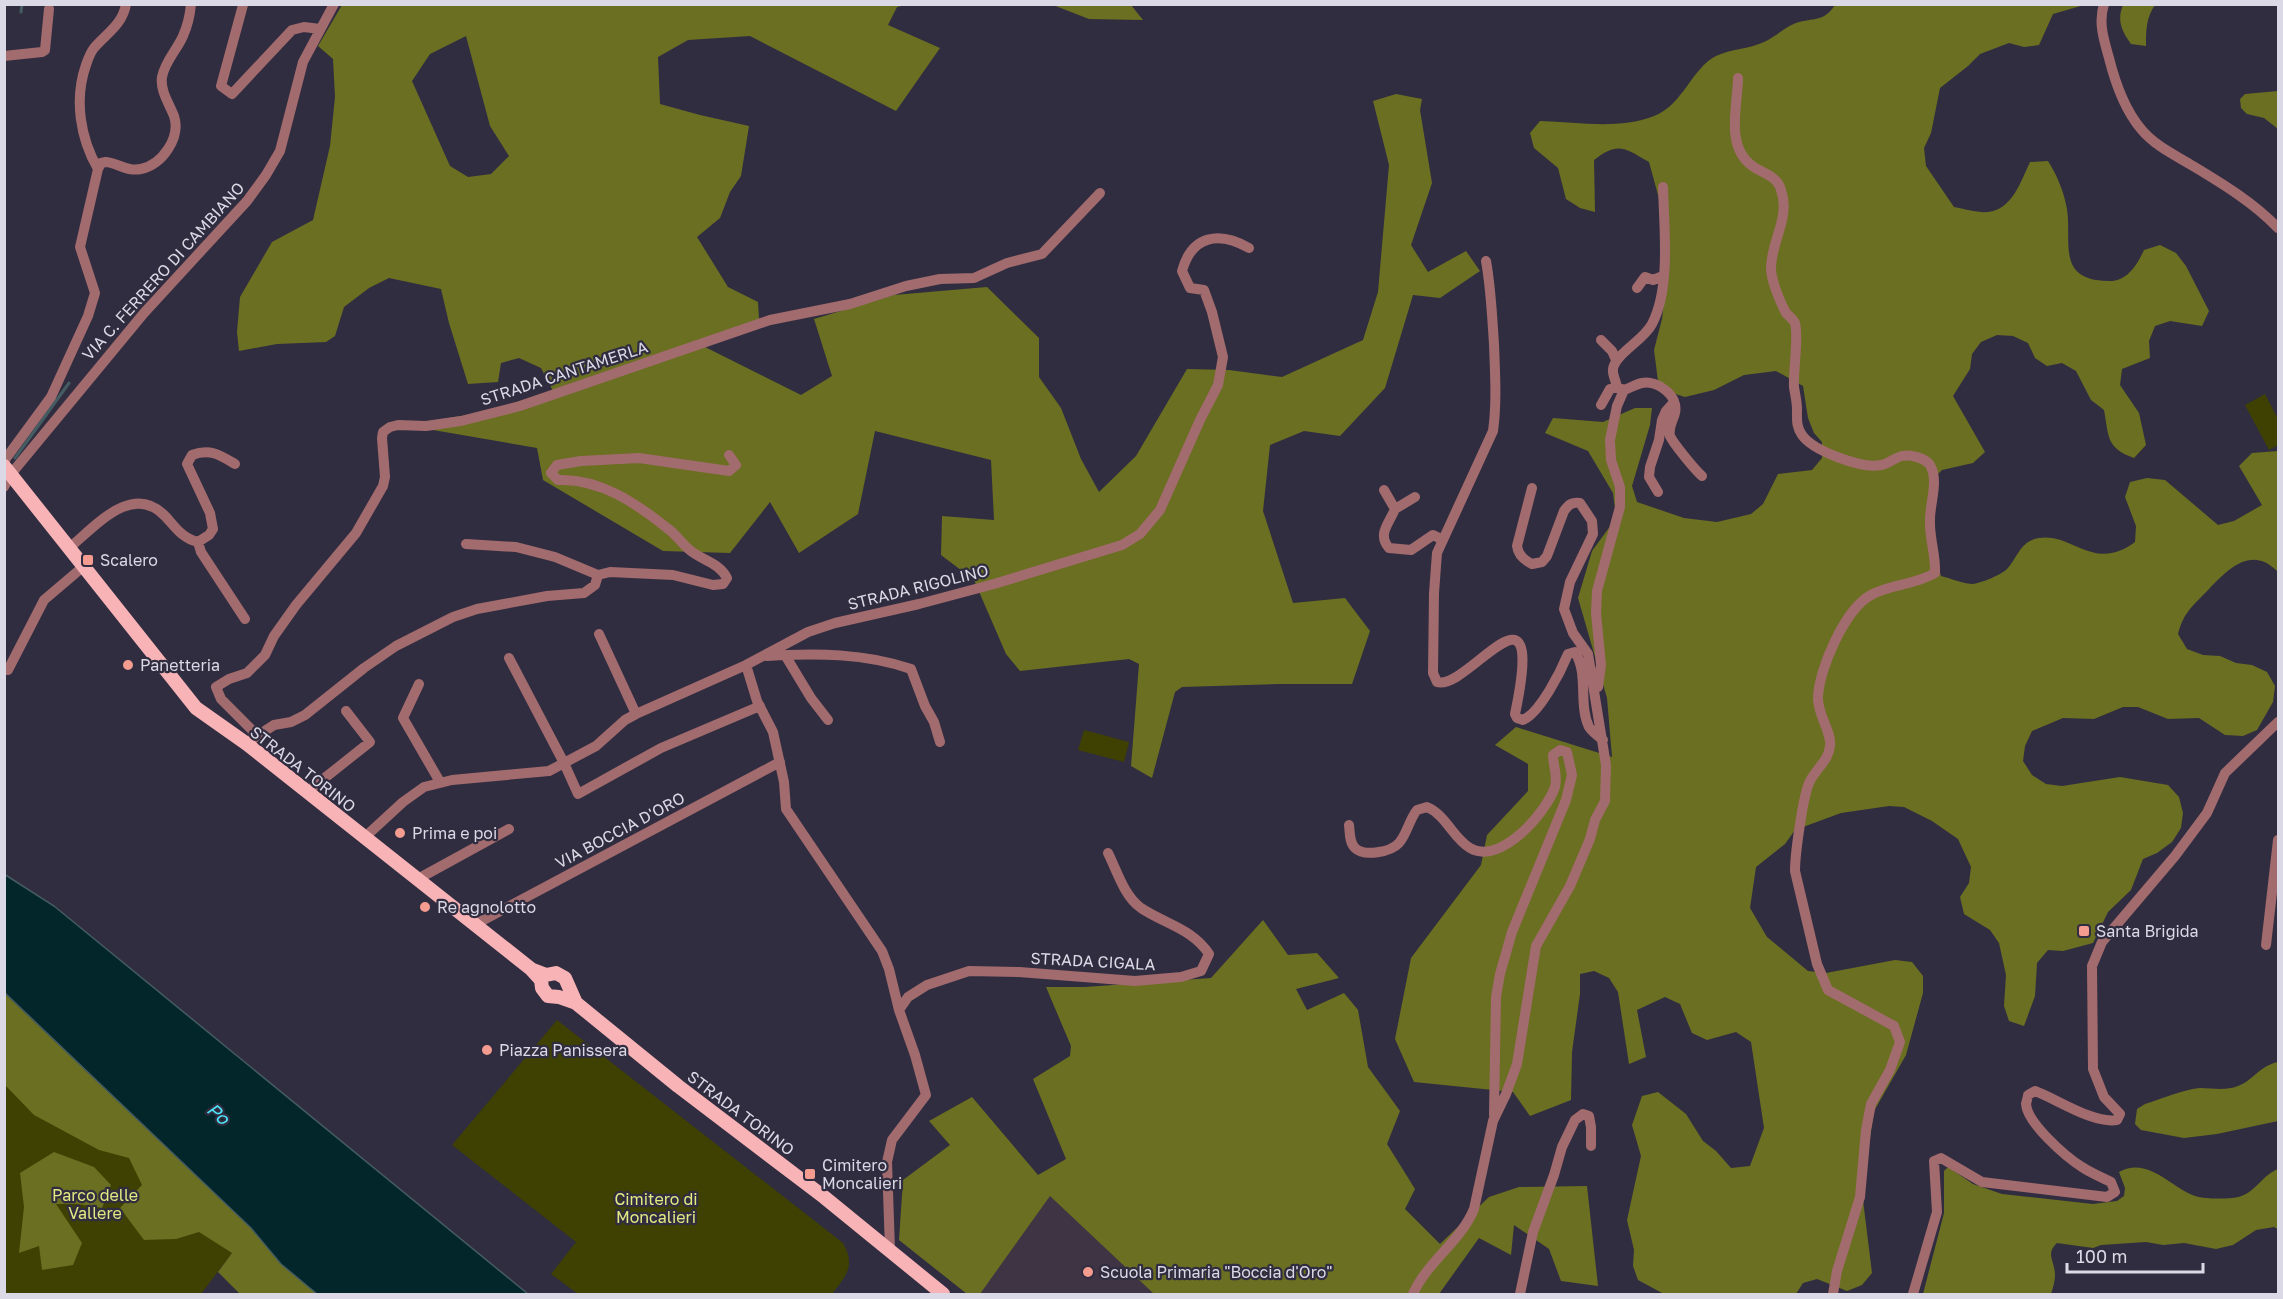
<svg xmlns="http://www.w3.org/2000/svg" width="2283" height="1299" font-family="'Golos Text',sans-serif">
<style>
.education{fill:#3e3443}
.green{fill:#3e4102}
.forest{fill:#6b6f21;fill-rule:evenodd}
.water{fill:#03262a;stroke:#445c62;stroke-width:1.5}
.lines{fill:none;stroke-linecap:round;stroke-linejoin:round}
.stream{stroke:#445c62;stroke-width:3}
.minor{stroke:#a26b6e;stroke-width:10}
.major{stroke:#f8b3b6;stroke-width:14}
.poi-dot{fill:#f59c91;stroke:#312d40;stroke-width:2}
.labels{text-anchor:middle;stroke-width:4.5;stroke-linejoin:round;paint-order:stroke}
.street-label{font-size:16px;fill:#dbd9e6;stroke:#312d40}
.poi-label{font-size:16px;fill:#dbd9e6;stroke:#312d40;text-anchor:start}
.park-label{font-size:16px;fill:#e3ea81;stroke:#312d40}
.water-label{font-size:18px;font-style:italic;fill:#4de9fd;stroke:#312d40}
</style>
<rect width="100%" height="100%" fill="#312d40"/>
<path class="education" d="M1050,1195L1154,1294H980Z"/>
<path class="green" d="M2265,394L2278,419V445L2269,450L2245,405Z
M1084,730L1129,742L1124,762L1078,750Z
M4,993L251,1228L201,1294H5Z
M557,1020L843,1243C856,1266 846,1276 832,1294H578L551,1274L576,1242L452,1145Z"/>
<path class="forest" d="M342,5H906L897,7L888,25L940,48L896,111L750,36L688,40L658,57L660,104L700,115L749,126L741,176L730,192L720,218L697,237L728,287L758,302L759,319L697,343L801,395L832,376L814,319L894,295L987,287L1039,338V377L1061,408L1081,459L1099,492L1136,456L1187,369L1229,370L1282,377L1363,340L1378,292L1389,165L1373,101L1396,94L1422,99L1420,110L1432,183L1411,245L1428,272L1466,251L1480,271L1440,298L1413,295L1385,388L1340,436L1304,431L1270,445L1263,511L1293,603L1345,598L1370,631L1352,684H1278L1182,687L1175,692L1152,778L1131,766L1139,664L1129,659L1020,671L1006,654L974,580L941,555L942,516L994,520L991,460L875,431L858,514L799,553L770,502L730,553L663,551L543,480L537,448L404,425L481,413L553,391L541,368L519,358L501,363L498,382L468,384L449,323L441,289L389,278L369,288L344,307L335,336L326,342L277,344L239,351L237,332L240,297L272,242L313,220L330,146L335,97L333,59L318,46ZM466,36L490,126L509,156L491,174L468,177L450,166L412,81L430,54Z
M1053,5H1131L1143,20L1089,19Z
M1835,5H2084L2053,14L2039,45L2024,47L2009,43L1980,54L1968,66L1940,88L1931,133L1924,148L1926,166L1954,207C1965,209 1978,213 1988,212C2012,210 2021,181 2030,162L2048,161C2057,175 2064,192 2067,209C2072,243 2056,280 2108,281C2127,282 2137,265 2144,250L2160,245L2176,253L2186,266L2209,311L2202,326L2170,321L2155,326L2149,341L2150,358L2122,369L2120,385L2139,413L2146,445L2134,458C2106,448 2109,437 2104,410L2091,400L2076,371L2062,363L2047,366L2035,358L2028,343L2013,336L1997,335L1981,342L1972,354L1970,369L1953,396L1985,452L1973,463L1942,470L1930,482L1932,545L1941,576C1950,578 1963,584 1973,584C1981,583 2001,575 2007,569C2018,557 2020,541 2039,538C2072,532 2094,573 2135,542L2136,526L2125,497L2130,482L2147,478L2165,480L2218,525L2234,521L2262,505L2239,466L2252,453L2278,451V572C2252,545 2229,568 2209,589C2193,606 2184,611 2178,634L2187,649L2203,655L2220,656L2236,663L2252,665L2267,672L2275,686L2273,702L2257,730L2243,736L2225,735L2199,718L2168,719L2138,707H2123L2094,719L2063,718L2032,731L2025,746L2023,761L2032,775L2046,784L2062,786L2120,777L2168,785L2179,797L2183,813L2181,828L2172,842L2157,853L2143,859L2131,890L2108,912L2093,943L2063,951L2048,950L2037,963L2035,996L2024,1026L2009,1021L2004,1006L2006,975L1999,943L1990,930L1964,914L1960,897L1969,883L1971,867L1958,839L1932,821L1904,807L1889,806L1841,813L1795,830L1785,844L1756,867L1750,908L1767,937L1808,971L1826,973L1895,960L1912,962L1923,976V993L1906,1055L1874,1111L1862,1192L1872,1273L1862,1285L1847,1291L1817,1279L1803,1283L1796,1294H1664L1638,1280L1633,1266L1634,1250L1627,1220L1641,1156L1632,1125L1642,1096L1658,1092L1686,1114L1703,1141L1716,1151L1731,1168L1750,1166L1764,1128L1751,1042L1736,1032L1707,1040L1692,1033L1680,1004L1665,997L1637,1010L1646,1057L1629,1064L1618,992L1609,978L1594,971L1580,974V994L1572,1052L1571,1100L1530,1116L1513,1092L1414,1082L1395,1039L1411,958L1481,865L1487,835L1528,791V764L1495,745L1516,727L1612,757L1607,698L1578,598L1592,551L1611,525L1615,509L1613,493L1588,451L1545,433L1553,418L1603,422L1635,408H1652L1650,425L1632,486L1637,502L1684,518L1717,522L1751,514L1763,504L1778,474L1812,470L1822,458V442L1814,433L1808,418L1803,386L1776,371L1744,375L1714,390L1685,397L1669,392L1658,381L1654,350L1662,319L1668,269L1661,206L1649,162C1625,148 1618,141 1594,160L1595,212L1580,208L1566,199L1558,168L1534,148L1530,133L1540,121C1578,122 1618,130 1654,116C1683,105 1692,68 1716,56C1731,49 1749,49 1764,42C1775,37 1785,27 1796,23C1814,17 1823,23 1835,5Z
M2123,5H2155C2146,18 2146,30 2146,46L2131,44C2121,30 2117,20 2123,5Z
M2278,91V129L2264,118L2247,114L2241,108L2240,99L2245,94Z
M1263,920L1288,955L1317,953L1339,978L1296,989L1307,1010L1344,993L1358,1010L1368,1067L1400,1111L1387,1144L1415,1189L1405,1209L1440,1244L1489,1197L1519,1187L1587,1186L1598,1286L1561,1281L1549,1249L1514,1225L1511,1255L1479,1238L1439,1294H1154L1050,1196L980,1294H967L899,1240L903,1180L950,1145L929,1121L972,1097L1038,1175L1066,1159L1033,1079L1070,1056L1071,1046L1046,987H1085L1211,978Z
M4,993L251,1228L281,1264L317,1294H240L218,1272L232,1253L199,1232L176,1239L144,1240L120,1208L142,1185L129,1158L99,1150L34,1115L5,1085Z
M2278,1062V1121L2217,1134L2184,1138L2141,1130L2135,1124L2137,1109L2145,1104C2161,1099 2185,1089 2200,1088C2213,1088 2225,1091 2238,1086C2254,1080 2259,1066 2278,1062Z
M54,1152L94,1167L111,1185L102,1208L78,1204H56L82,1243L73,1265L42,1270L39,1246L19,1253L24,1207L20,1173Z
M1948,1167L1973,1184L2002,1194L2093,1204L2117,1201L2124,1196L2125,1188L2119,1172C2148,1156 2170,1187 2195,1196C2205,1199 2222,1199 2232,1198C2254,1197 2260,1176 2278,1169V1229L2274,1227L2256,1230L2233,1245L2216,1249L2184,1243L2163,1245L2146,1242L2101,1245L2093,1248L2057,1243C2045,1254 2055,1261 2055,1275C2055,1281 2053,1288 2051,1294H1923L1944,1213V1171Z"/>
<path class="water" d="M4,874L54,906L528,1294H317L281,1264L251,1228L5,993Z"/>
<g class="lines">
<path class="stream" d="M21,12L22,4
M15,458L69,383"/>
<path class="minor" d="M2104,4C2098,23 2104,40 2109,58C2115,82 2125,110 2141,129C2155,146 2175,155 2193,166C2223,184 2254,203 2278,228
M243,5L221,86L232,94L292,30L304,27L320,29
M4,56L42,52L45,50L49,9
M1738,78C1738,104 1725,145 1751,165C1761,173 1777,175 1781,190C1791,218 1770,243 1771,270C1772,282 1780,302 1786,313C1789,316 1793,319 1795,323C1799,337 1793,370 1794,387C1795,394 1797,402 1797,409C1797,420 1796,426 1802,435C1813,451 1862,469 1881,465C1888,464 1894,458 1902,456C1910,454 1925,458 1930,465C1939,480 1930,503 1930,519C1929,538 1936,555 1935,573C1915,585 1891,584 1871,595C1845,609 1819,669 1818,697C1817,714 1832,732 1830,746C1829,760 1816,769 1810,781C1803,794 1795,855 1795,871L1817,964L1828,990L1894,1026L1900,1042L1890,1070L1871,1104L1866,1130L1860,1197L1837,1271L1833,1294
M98,169C80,138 74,99 86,65C88,59 90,53 94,48C106,34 123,24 126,4
M1486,261C1491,288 1492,316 1494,344C1495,373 1497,403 1493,431L1437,553L1434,593L1433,673L1437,682C1468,692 1547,562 1515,714L1517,718L1523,720C1540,713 1561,671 1568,654L1575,652C1589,674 1578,704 1589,727C1592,732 1598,736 1603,740
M1637,288L1645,277L1653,280L1663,276
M1601,340L1612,351L1616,360
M1624,390C1630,388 1636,384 1642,383C1658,380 1679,396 1675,413C1673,421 1668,427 1670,436C1673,443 1695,470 1702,476
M1601,405L1610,389L1617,387
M4,461L51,397L88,316L95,293L80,247L98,169L101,163L106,162C118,163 127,172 141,169C163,164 181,137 174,116C169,103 160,91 162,77C165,61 177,50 183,36C187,27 190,15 191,4
M4,487L11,474L144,313L247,201L266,175L280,151L303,62L334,4
M1384,490L1395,509C1389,524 1377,534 1389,548L1411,550L1433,535L1443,540
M1658,492L1649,477L1650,467L1659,440L1662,420L1666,411L1674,402
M1395,509L1415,497
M198,542L201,552L245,619
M466,544L516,547L555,557L598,575L610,572L673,575L713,585L723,584L727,578C719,563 704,561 691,551C682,544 676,534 667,528C636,503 599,478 558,480L551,473L557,465L581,461L639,458L729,471L736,465L729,455
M69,548C96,526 133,481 166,517C175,527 183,539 198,542L209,535L213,529L210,513L187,464L192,455C210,448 220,455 235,464
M599,634L636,714
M785,655L811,698L828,720
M767,656C815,653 865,653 911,669L925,706L934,722L940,742
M509,658L564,763L578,794L661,748L760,706
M746,665L757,701L773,732L784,782L786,809L882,951L889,969L899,1010
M8,670L44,600L84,566
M419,684L403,718L440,782
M1598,687L1601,665L1596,613L1597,591L1620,507V487L1611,460L1610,440L1617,406L1624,390L1617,387C1616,381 1612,374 1613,369C1615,354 1644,340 1652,324C1671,288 1664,228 1663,187
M257,735L221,699L216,687L229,679L247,673L265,655L274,636L296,605L356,533L383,486L385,477L382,438L383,432L390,427L398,425L426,426L461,421L520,406L770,320L850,304L906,286L940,279L974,278L1007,263L1042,254L1100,193
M251,740L274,725L291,722L305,715L364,668L396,646L453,617L477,609L547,596L584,593L595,585L598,575
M307,792L370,742L346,711
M1349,825C1350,832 1349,842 1355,848C1364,857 1391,852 1399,843C1407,834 1409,820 1417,810L1427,807C1446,815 1453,838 1470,848C1500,866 1546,813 1555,787C1558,775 1553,766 1553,755L1560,750L1567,752L1572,775L1566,800L1512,932L1500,974L1496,997L1494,1115
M365,837L403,802L424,787L452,780L549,771L596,746L625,720L636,714L746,665L808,632L835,623L919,604L994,584L1122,545L1140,534L1160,510L1200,420L1218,385L1223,357L1212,312L1204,290L1190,288L1182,271C1192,235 1219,231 1249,248
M416,880L509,829
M474,925L780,762
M2266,945L2278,840
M890,1250L887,1162L892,1140L926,1095L915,1055L899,1010L908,997L927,985L969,971L1019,972L1135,981L1181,977L1201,971L1209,954C1193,929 1165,924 1141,908C1124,896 1117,871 1108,853
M1413,1294C1427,1262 1461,1241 1474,1209L1493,1121L1506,1094L1517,1064L1536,946L1570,886L1590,839L1595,820L1605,801L1606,765L1588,654L1573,633L1564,609L1570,582L1593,534L1592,521L1580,503C1572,502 1569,504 1564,511L1547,556L1542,562L1532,564C1524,560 1518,555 1517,546L1532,488
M1520,1294L1533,1232L1554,1175L1562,1147L1575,1120L1583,1114L1589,1116L1591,1127V1146
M1913,1294L1937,1212L1934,1161L1941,1158L1982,1182L2107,1197L2115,1192L2111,1182C2101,1177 2091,1173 2082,1167C2066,1157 2027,1123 2026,1104C2026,1104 2028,1096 2028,1095L2035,1091C2057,1099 2093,1124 2117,1120L2120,1114L2104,1097L2093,1069L2092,966L2102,942L2175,856L2207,813L2225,773L2278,722"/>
<path class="major" d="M4,466L196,708L247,744L531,969L541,980L542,988L548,996L559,997L576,1003L678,1086L824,1197L943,1294
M533,970L546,975L556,973L565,978L576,1003"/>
</g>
<g class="poi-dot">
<rect x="82" y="554" width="12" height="12" rx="3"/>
<circle cx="128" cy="665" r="6"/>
<circle cx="400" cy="833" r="6"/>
<circle cx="425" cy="907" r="6"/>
<rect x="2078" y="925" width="12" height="12" rx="3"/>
<circle cx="487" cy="1050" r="6"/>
<rect x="804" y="1168" width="12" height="12" rx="3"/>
<circle cx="1088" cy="1272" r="6"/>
</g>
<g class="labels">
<g class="street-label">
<text transform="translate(163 271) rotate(-48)" y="6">VIA C. FERRERO DI CAMBIANO</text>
<text transform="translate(564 373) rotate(-18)" y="6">STRADA CANTAMERLA</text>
<text transform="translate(918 587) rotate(-14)" y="6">STRADA RIGOLINO</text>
<text transform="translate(303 769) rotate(38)" y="6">STRADA TORINO</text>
<text transform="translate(620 830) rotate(-28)" y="6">VIA BOCCIA D'ORO</text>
<text transform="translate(1093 961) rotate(3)" y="6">STRADA CIGALA</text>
<text transform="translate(741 1113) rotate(37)" y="6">STRADA TORINO</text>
</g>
<g class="poi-label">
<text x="100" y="566">Scalero</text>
<text x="140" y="671">Panetteria</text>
<text x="412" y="839">Prima e poi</text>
<text x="437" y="913">Re agnolotto</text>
<text x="2096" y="937">Santa Brigida</text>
<text x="499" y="1056">Piazza Panissera</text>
<text x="822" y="1171">Cimitero<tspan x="822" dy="18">Moncalieri</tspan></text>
<text x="1100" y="1278">Scuola Primaria "Boccia d'Oro"</text>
</g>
<g class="park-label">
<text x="95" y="1201">Parco delle<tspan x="95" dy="18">Vallere</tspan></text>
<text x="656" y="1205">Cimitero di<tspan x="656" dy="18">Moncalieri</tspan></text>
</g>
<g class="water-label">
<text transform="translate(218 1114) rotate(41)" y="6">Po</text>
</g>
</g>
<rect width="2283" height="1299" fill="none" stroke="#dbd9e6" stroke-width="12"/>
<path d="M2067 1263v9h136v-9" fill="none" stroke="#dbd9e6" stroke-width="3"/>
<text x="2076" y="1263" font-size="18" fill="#dbd9e6" stroke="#312d40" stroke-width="4.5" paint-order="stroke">100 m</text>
</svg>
